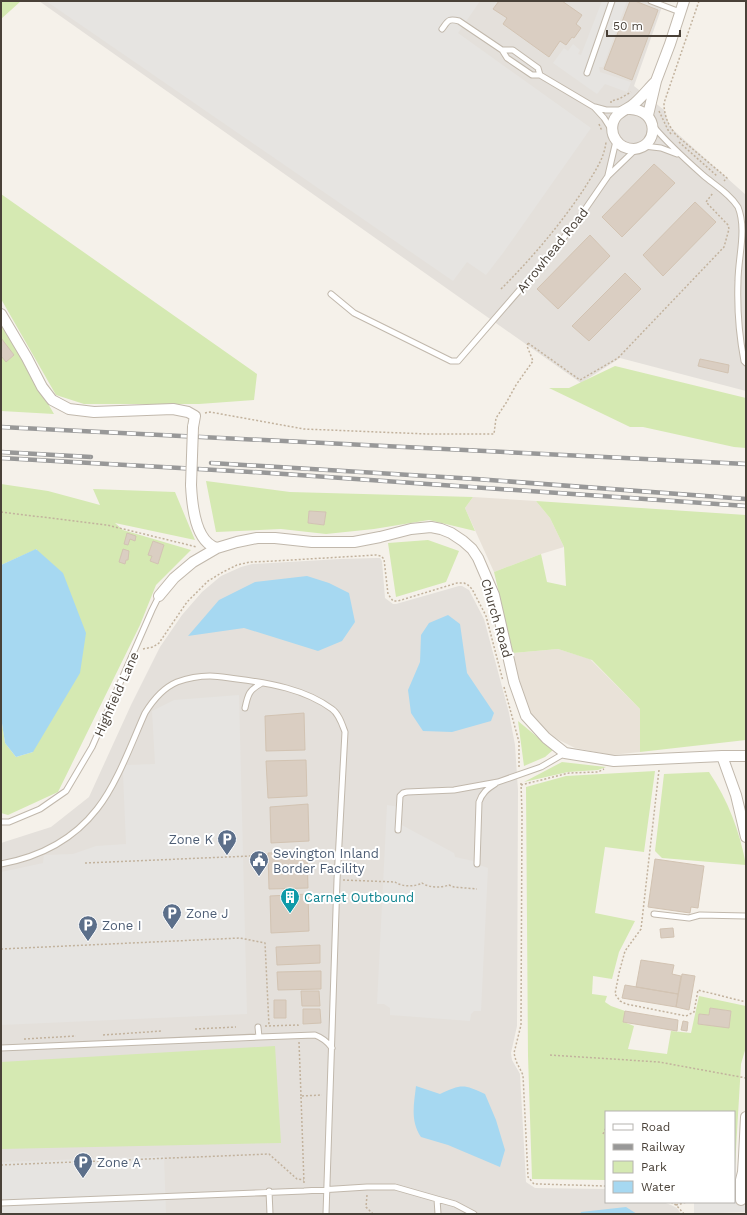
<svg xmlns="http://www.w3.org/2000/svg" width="747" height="1215" font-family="'Work Sans',sans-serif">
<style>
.residential{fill:#e9e2d8}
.industrial{fill:#e4e0db}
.green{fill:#d5e9b2;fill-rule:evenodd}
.parking{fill:#e6e4e1}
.water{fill:#a6d8f1}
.building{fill:#dacec2;stroke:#d2c3b2}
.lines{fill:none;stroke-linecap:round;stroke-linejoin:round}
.service-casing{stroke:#c1b8ac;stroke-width:7}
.minor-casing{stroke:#c1b8ac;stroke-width:12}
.path{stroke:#c2b29d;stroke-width:1.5;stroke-dasharray:2 2;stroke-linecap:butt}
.service{stroke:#fff;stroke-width:5}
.minor{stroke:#fff;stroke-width:10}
.rail-casing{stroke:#989898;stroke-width:4.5}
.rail{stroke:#fff;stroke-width:3;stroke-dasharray:9;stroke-linecap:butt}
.minor-bridge-casing{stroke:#c1b8ac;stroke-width:12;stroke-linecap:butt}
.minor-bridge{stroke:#fff;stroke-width:10}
.labels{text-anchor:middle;stroke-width:4;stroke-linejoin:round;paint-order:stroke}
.street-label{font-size:13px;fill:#494138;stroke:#fff}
.service-label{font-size:13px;fill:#4e5e75;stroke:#fff;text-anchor:start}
.culture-label{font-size:13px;fill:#0d838f;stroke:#fff;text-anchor:start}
</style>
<rect width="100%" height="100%" fill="#f5f1ea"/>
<path class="residential" d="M473,497L536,501L550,518L564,547L541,554L494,572L465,508Z
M558,649L590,659L640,709V752L611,755L575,748L553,737L531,715L522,692L513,653Z"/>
<path class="industrial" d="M39,1H664L634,86L664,110L670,127L746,195V391L620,358L581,383Z
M376,558H380L382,561L385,598L393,604H396L459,586H462L469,590L484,619L509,713L515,745L518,790L517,1026L511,1053L512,1060L520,1074L526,1182L535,1188L606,1189V1202H663L671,1205L677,1208L681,1214H1V843L51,827L89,797L131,705L160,647L182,615L202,592L221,576L241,567L252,564L340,559Z"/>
<path class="green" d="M1,1H21L1,19Z
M1,194L257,374L254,400L199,404H84L56,395L1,299Z
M1,322L54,414L1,411V356L6,362L14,355L1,339Z
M615,366L746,398V448L734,447L643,427H630L549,388H569Z
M206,481L290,492L473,497L465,508L475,531L429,520L374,529L326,534L281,529L216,532ZM309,511L325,512L324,525L308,523Z
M1,484L48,491L100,505L93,489L175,492L195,540L115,523L123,530L191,550L156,585L140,625L58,792L8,815L1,813V717L5,743L16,757L33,752L37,549L1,565ZM153,541L164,545L158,564L151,561L152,556L149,555Z
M536,501L746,515V740L640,752V709L592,660L558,649L513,653L494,572L541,554L547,582L566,586L564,547L550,518Z
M428,540L459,551L446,582L396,597L388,543Z
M518,721L553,750L545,757L524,766Z
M562,762L606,767L598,770L568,772L524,782Z
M655,771L644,852L605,847L595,913L635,921L619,952L612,979L593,976L592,994L607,996L605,1002L611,1006L625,1011L624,1022L634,1026L628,1049L667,1054L671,1031L691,1033L699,996L746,1006V1047L741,1064L735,1166L734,1112H606V1180L532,1179L528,1056L526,787L566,776ZM710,1008L731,1011L729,1027L698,1024L700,1014L709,1015Z
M709,772C728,800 740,832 746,865L662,858L655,851L664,774Z
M275,1046L281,1143L1,1149V1062Z"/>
<path class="parking" d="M46,1H480L458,33L591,128L503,253L486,275L467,262L453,281Z
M602,1H627L603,67H599L600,72L631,82L627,92L605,84L597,94L553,63L564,48L568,51L573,44L580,50L578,54L581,55Z
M239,695L247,1014L1,1025V872L43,863L44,855L73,854L96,846L126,844L123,774L126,765L155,764L152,711L174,700Z
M387,805L399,807L398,823L454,853L455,857L473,861L476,864L488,868L481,1011H474L471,1014L470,1021L390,1015V1008L384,1004H377Z
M164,1156L166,1214H1V1162Z
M746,1188V1212L694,1214V1202H734V1189Z"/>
<path class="water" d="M36,549L63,573L86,633L80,673L33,752L16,757L5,743L1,717V565Z
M307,576L329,583L349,593L355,622L342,641L318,651L244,628L188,636L219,600L255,582Z
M448,615L460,624L467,673L494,713L491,721L452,732L423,731L411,713L408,690L420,662L421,635L429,623Z
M416,1086L440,1094C461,1084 464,1084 485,1094L496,1120L505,1150L500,1167L448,1145L421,1137C410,1121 414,1104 416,1086Z
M626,1207L637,1214H580L581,1212Z"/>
<path class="building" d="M499,1H562L582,15L576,24L581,28L574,38L572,37L566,45L560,41L549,57L503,24L507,18L493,9Z
M630,1H635L658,10L632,80L604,69Z
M654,164L675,183L622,237L602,217Z
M695,202L716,222L663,276L643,255Z
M590,235L610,256L558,309L537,289Z
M625,273L641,289L589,341L572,326Z
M1,338L14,355L6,362L1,356Z
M700,359L729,365L728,373L698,366Z
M309,511L326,512L324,525L308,523Z
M127,533L136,536L135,541L130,539L128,545L124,544Z
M153,541L164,545L158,564L150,561L152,556L148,555Z
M123,549L129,551L128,560H126L125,564L119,562Z
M304,713L305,750L266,751L265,716Z
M306,760L307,796L268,798L266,761Z
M308,804L309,841L271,843L270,807Z
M307,852L308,888L269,889L268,853Z
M655,859L704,866L698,908L691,907L690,913L648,907Z
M308,894L309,931L271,933L270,896Z
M673,928L674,937L661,938L660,929Z
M320,945V963L277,965L276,947Z
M641,960L674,965L672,974L681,976L678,994L636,987Z
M321,971V989L278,990L277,972Z
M682,974L695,976L689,1010L676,1007Z
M625,985L678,994L676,1007L622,998Z
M301,991H319L320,1006H302Z
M274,1000H286V1018H274Z
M710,1008L731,1011L729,1028L698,1024L699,1014L709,1015Z
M303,1009H320L321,1023L303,1024Z
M625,1011L678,1020L677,1031L623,1022Z
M683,1021L688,1022L687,1031L681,1030Z"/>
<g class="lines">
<g class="service-casing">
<path id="service" d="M651,1L680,12
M442,29C448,21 448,18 459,21L502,50L507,58L532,75H540L594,107L604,118L611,129
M502,50H513L538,68L540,75
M587,73L612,1
M595,107L606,110H621
M654,127C669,145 686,160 704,176C715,185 730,194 738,207C747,229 738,258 738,281C737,308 739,335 744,361L746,363
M644,146L661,148L677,154
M608,175L616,141
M331,294L354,313L451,361H458L549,256L577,221L608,176L636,149
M245,708C248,694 249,690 262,683
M1,822H9L40,809L66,791L92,747L152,610L159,596
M398,830L400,796L403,793L407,792L454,790L498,782L541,767L565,753
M1,864C39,857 73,840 97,809C117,784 132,742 145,713C153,700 163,688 177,682C188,678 199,676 210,676C219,676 228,678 237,679C269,683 305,689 332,709C339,714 342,724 345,732L337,880L326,1214
M477,864L479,802C482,793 487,789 495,784
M654,914L689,918L700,915L746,916
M259,1037L315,1035C323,1038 327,1041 332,1048
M1,1048L259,1037L258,1027
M269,1191L270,1214
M1,1203L304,1191L367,1187H395L437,1199
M438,1214L437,1199L455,1204L474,1214"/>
</g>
<g class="minor-casing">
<path id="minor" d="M630,109C660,110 659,147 634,149C627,149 620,146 616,140C610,132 611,119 620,113C625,109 630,108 635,103C643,96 649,88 656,81
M648,115L656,81L670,44L684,1
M1,314L27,358L42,387L52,400L69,409L94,412L173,409L188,412L195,416L193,427
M191,485C192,505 195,542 217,548
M159,596L174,578L193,562L217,548L237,542L257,538H275L312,542H354L380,537L411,529L431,527L441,529L451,533L463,541L472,549L478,558L494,595L514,682L526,716L546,738L565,753L614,761L722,756H746
M722,756L736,795L746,837
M741,1200V1180L743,1172L744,1156L746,1117"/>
</g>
<path class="path" d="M699,1L664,103C664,115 668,125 676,135L727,178L724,181
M611,103V101L619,99L631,92
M659,111L668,130L671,134
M599,124L602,131
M679,142L717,176
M501,289C532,258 560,225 584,189C593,174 604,160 606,142
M528,343L580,380L618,358L724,247L729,229L728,225L706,202L713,193
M205,413L210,412L304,429L427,434H494L496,418L506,403L516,385L533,361L527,346L528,343
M1,512L107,525L197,547
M143,649L153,647L159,643L187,602L208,581L223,572L237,565L250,562L274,561L376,555L381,556L384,559L388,594L393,601H398L457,583H464L468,585L472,589L483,610L486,616L503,681
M504,687L519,742V767
M659,770L641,929L625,951L619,973L615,994L620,1001L626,1004L686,1016L694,1012L698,990L746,1002
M521,783L522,813L521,1025L514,1053L516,1061L523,1075L528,1177L534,1184H538L606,1186
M521,785L569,773L598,772L604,769
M85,863L251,856
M343,880L395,882C402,887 415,887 422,883C429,888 441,888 449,885L454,887L477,889
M1,949L240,938L265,943L269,1026
M265,1026L298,1025V1028
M195,1029L236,1027
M103,1035L162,1031
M24,1039L76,1036
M299,1042L301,1096
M550,1055L659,1062L746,1078
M603,1134L606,1128
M1,1165L269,1154L297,1179L304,1180
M304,1183L301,1096L322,1095
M367,1195L366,1207L373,1214
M671,1202L676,1205L684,1214
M694,1202H695
M676,1205L687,1202"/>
<use href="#service" class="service"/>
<use href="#minor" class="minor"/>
<g class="rail-casing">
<path id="rail" d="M1,427L746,464
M1,452L91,457
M1,458L270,473L746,506
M211,463L476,479L746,499"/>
</g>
<use href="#rail" class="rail"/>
<g class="minor-bridge-casing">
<path id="minor-bridge" d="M191,485L193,427"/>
</g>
<use href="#minor-bridge" class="minor-bridge"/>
</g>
<defs>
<g id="parking-pin" transform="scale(1)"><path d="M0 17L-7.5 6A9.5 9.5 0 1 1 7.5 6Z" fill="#5c6f8a" stroke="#fff"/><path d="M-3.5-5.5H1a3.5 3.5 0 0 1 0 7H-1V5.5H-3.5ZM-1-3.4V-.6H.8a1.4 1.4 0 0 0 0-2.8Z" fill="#fff"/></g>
<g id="civic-pin" transform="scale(1)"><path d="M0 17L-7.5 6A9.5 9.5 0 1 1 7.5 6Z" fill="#5c6f8a" stroke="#fff"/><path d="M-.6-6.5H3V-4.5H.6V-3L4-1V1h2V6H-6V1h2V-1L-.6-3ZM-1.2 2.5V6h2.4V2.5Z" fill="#fff"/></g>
<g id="building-pin" transform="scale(1)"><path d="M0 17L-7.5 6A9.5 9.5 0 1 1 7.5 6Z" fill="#0f9aa8" stroke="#fff"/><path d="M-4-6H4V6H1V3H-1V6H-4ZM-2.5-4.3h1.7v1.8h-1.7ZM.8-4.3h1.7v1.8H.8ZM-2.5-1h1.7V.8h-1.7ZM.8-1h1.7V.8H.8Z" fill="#fff"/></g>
</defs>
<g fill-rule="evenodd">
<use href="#parking-pin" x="227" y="839"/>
<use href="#civic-pin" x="259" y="860"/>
<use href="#building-pin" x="290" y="897"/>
<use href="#parking-pin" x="172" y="913"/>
<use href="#parking-pin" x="88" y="925"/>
<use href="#parking-pin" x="83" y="1162"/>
</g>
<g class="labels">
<g class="street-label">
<text transform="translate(552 250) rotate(-51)" y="5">Arrowhead Road</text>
<text transform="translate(497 618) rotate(74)" y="5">Church Road</text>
<text transform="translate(116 694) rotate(-66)" y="5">Highfield Lane</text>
</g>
<g class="service-label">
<text x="213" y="844" text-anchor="end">Zone K</text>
<text x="273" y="858">Sevington Inland<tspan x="273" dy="15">Border Facility</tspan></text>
<text x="186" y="918">Zone J</text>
<text x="102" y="930">Zone I</text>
<text x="97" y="1167">Zone A</text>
</g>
<g class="culture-label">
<text x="304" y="902">Carnet Outbound</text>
</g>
</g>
<rect width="747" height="1215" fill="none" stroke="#494138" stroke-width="4"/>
<rect x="605" y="1111" width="130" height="92" fill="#ffffff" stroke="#b6b3af"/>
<rect x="613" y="1124" width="20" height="6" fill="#ffffff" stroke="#b6b3af"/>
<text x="641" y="1131" font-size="12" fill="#494138">Road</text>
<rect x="613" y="1144" width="20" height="6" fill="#989898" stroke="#b6b3af"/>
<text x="641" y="1151" font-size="12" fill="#494138">Railway</text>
<rect x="613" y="1161" width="20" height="12" fill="#d5e9b2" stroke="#b6b3af"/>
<text x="641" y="1171" font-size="12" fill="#494138">Park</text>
<rect x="613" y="1181" width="20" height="12" fill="#a6d8f1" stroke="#b6b3af"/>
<text x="641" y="1191" font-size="12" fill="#494138">Water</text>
<path d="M607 30v6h73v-6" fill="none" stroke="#494138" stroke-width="2"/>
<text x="613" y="30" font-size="12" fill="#494138" stroke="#ffffff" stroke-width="3" paint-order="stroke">50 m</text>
</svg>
